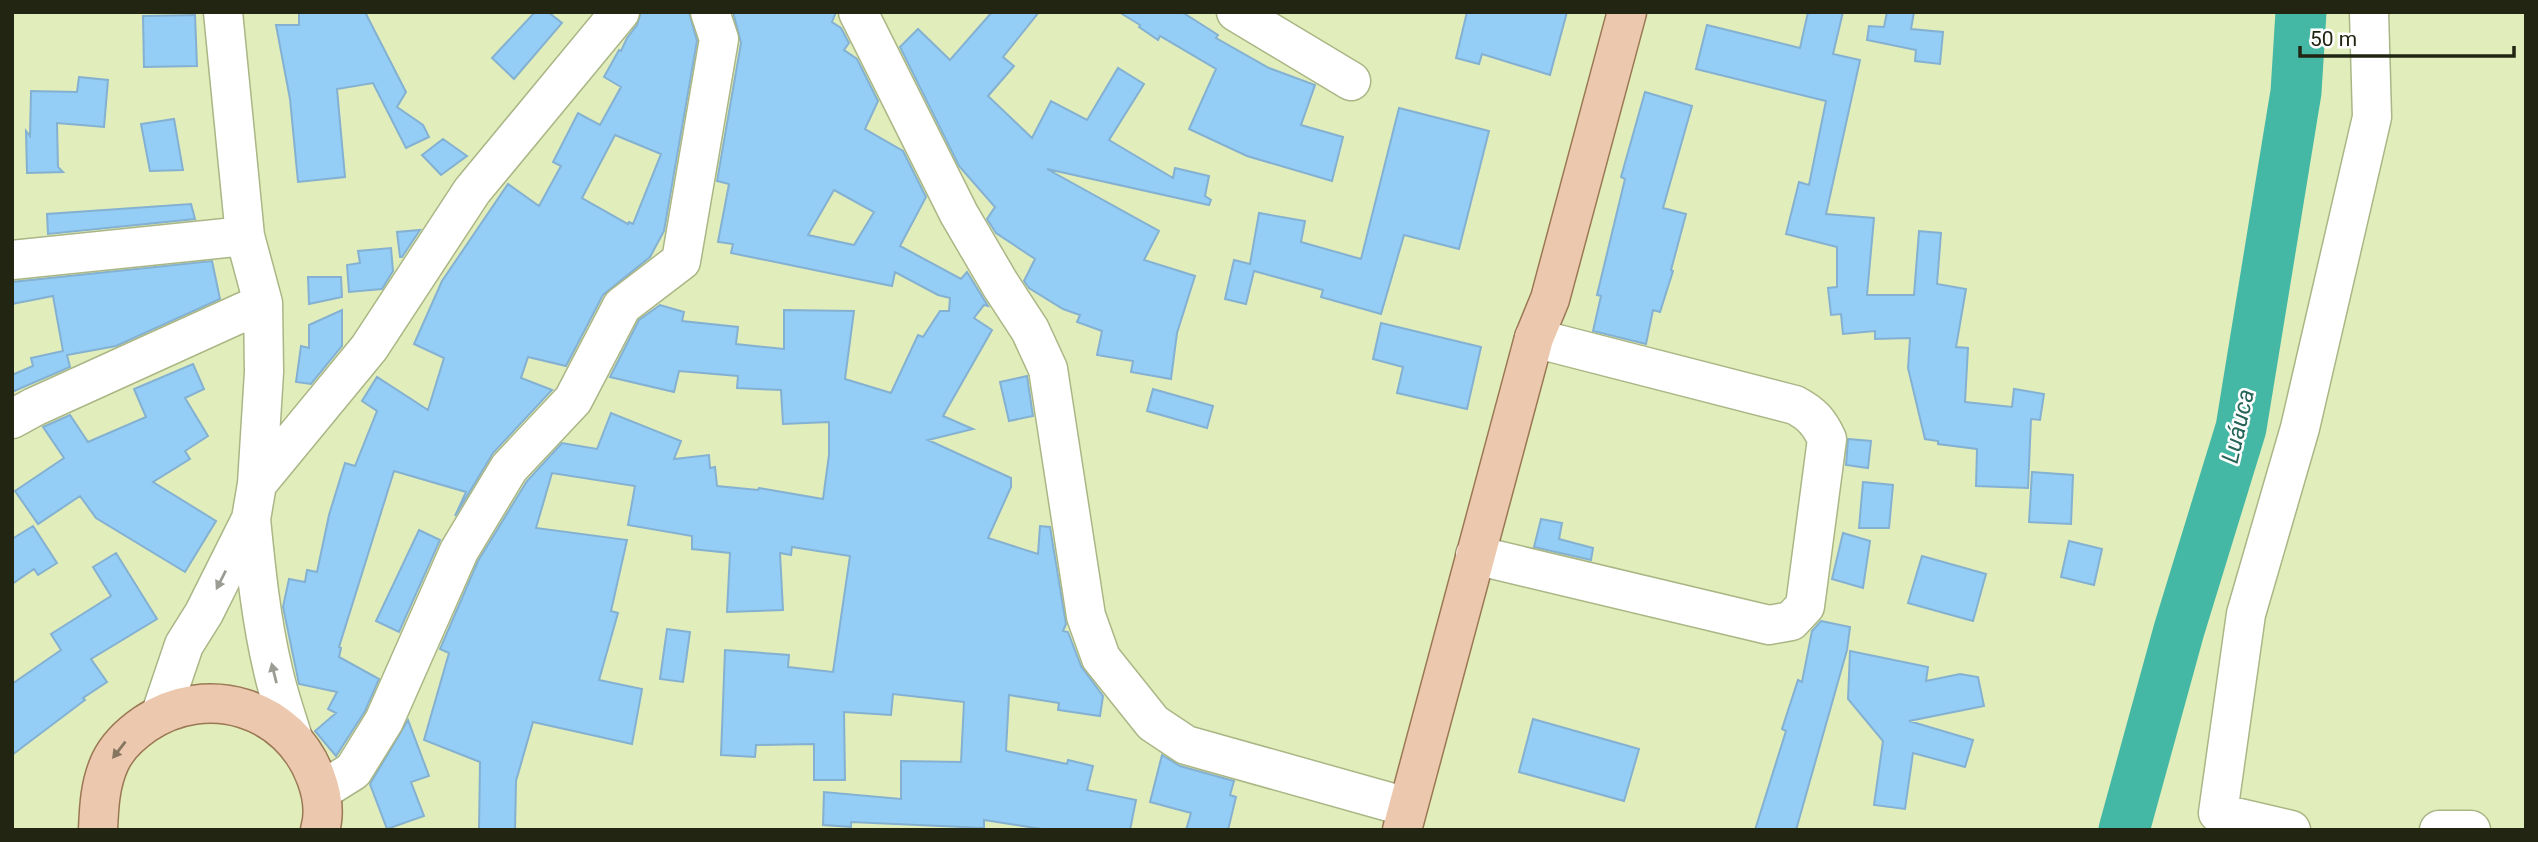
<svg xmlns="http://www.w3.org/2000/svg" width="2538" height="842" font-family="Roboto,sans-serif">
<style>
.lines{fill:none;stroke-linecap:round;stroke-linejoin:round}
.river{stroke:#44b8a4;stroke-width:51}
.building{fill:#94cdf5;stroke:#84b1d1;stroke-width:2;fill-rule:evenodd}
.minor-casing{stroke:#aab685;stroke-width:41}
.major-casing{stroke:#9b7854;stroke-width:41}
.minor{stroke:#fff;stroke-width:38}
.major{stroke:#ebc8ae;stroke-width:38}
.oneway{fill:#9b9d94}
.oneway2{fill:#867660}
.labels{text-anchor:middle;stroke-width:5;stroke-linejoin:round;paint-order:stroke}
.water-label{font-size:24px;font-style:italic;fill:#266458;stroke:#fff}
</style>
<rect width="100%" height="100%" fill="#e1edbb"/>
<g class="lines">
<path class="river" d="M2124,830L2179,630L2241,428L2296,92L2301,12"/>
</g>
<path class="building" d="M299,12H365L406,92L397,107L423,125L429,137L406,148L373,83L337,89L345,177L298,182L290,99L276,25H299Z
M535,12H548L562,23L514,79L492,58Z
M641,12H689L697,41L664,231L650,257L603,295L566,366L528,357L521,378L552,390L493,453L455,516L466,492L394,471L339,647L341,648L339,657L379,679L365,711L336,756L315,731L336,713L328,709L337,692L299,684L283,607L289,579L305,582L307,570L317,572L329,515L345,463L355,466L377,411L362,401L377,377L428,410L444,358L414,344L442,281L508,184L539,206L561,166L553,162L578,113L600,125L621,87L604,77L619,50L621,51L627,38L637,25ZM615,135L661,154L633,224L629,222L628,224L582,198Z
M733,12H836L832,22L841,28L849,43L844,50L857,59L878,101L865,129L903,151L926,197L900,246L961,279L967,272L988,306L984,305L974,318L992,330L943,416L973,429L928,440L1011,478V487L988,538L1038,554L1040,526L1050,527L1066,624L1063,631L1068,632L1081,666L1103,696L1100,716L1058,710L1059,703L1009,695L1006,751L1067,764L1068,760L1093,766L1087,790L1136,800L1130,830H1048L984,820V828L851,822V827L823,825L824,792L901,799V761L961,762L964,702L893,694L891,715L844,712L845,780H814V744L756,745L755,757L721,755L725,650L789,655L788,667L833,672L850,556L792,547L791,555L780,553L783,610L727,612L730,553L692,549V536L628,525L635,486L552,473L536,528L627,540L611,611L618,613L599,680L642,689L632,744L533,722L516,781L515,830H479L480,762L424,740L449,653L440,649L478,561L527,481L562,443L597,449L611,413L681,441L674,459L709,455L710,468L715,467L717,486L758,490L759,488L823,499L829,455V422L783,424L781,390L737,388L738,376L679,371L674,392L610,377L639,320L660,305L684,312L682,321L738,327L736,344L784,349V310L854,311L845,379L891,393L918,335L923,337L940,311H949L950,298L938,295L895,272L892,286L731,253L733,244L718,242L729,184L717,181L741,43ZM834,190L874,212L854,245L808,235Z
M992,12H1039L1003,57L1014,66L988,96L1032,138L1051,101L1087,120L1118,68L1144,84L1109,140L1173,178L1175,168L1209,176L1205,196L1211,200L1209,205L1047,169L1159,231L1144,260L1195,276L1177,333L1171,379L1131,372L1133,361L1097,355L1102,331L1077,322L1080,315L1063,309L1029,288L1024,281L1035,259L996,233L987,219L995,207L959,166L900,47L918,29L950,60Z
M1119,12H1182L1218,35L1216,38L1269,68L1315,85L1301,125L1343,137L1332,181L1247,156L1189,129L1216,69L1160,36L1158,40L1139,27L1140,25Z
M1467,12H1567L1550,75L1482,54L1479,64L1456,58Z
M1808,12H1843L1833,54L1860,60L1826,214L1874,218L1867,295H1914L1919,231L1941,233L1937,284L1966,289L1956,347L1968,348L1965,402L2012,407L2014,389L2044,394L2040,420L2031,419L2028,488L1976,486L1977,449L1938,444V441L1925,439L1908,368L1910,338L1875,339V331L1843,334L1841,314L1831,315L1828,288L1837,287V247L1786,234L1799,182L1809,185L1826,101L1696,69L1707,25L1800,48Z
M1887,12H1914L1911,29L1943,32L1940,64L1915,61L1916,50L1867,40L1869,26L1884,27Z
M195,15L197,66L144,67L143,16Z
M79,77L108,80L104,127L57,123L58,167L63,172L27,173L26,131L30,136L31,91L77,92Z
M1645,92L1692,106L1663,208L1686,214L1671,270L1673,271L1660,312L1653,310L1646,344L1593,331L1601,296L1597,295L1625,179L1621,177Z
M1399,108L1489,131L1459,249L1404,235L1381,314L1321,297L1323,290L1254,271L1246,304L1225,299L1234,260L1250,264L1259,213L1305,221L1301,242L1361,259Z
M174,119L183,170L150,171L141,124Z
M443,139L467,156L441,175L422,155Z
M191,204L195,219L48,234L47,214Z
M420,230L402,257H400L397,232Z
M391,248L393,271L382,289L349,292L347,265L360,263L358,251Z
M212,261L220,299L116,346L67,355L70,367L12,392V375L33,366L31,358L63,351L53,296L12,304V282Z
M308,277H341L342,297L309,304Z
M342,310V346L311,384L296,382L301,346L309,348V325Z
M1381,323L1481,347L1467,409L1397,393L1403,367L1373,359Z
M193,364L204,389L185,398L208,436L185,451L190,459L153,482L216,521L185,572L96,518L80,496L38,524L15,491L64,458L43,427L70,415L88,442L146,417L134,389Z
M1027,376L1033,416L1009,421L1000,382Z
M1153,389L1213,406L1207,428L1147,411Z
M1848,439L1871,441L1868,468L1846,465Z
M2032,472L2073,475L2071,524L2029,522Z
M1863,482L1893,485L1889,528H1859Z
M1541,519L1562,523L1559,539L1593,548L1591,560L1534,547Z
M33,526L57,563L38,575L34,569L12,584V539Z
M419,530L440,540L399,632L376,621Z
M1843,533L1870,541L1863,588L1832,579Z
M2069,541L2102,549L2094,585L2061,577Z
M116,553L157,619L91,659L107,682L83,698L85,700L12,755V684L61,650L51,634L111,596L93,567Z
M1922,556L1986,574L1973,621L1908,603Z
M1821,621L1850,627L1847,650L1796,830H1755L1786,731L1782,729L1798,680L1802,682L1812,631Z
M667,629L690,632L683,682L660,679Z
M1850,651L1928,667L1926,681L1960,674L1978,677L1984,706L1909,721L1973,740L1965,767L1913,753L1905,809L1874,805L1883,741L1848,699Z
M1533,719L1639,749L1624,801L1519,772Z
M408,720L429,776L411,782L424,816L387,829L370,784Z
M1162,755L1180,766L1234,781L1230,795L1236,797L1228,830H1186L1191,813L1150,802Z"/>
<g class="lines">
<g class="minor-casing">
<path id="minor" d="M858,12L959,214L1000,284L1030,330L1048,369L1086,616L1101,658L1153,723L1186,745L1407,807
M1236,12L1351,81
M12,260L245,236
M12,419L34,407L263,303
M257,484L369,348L472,191L620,12
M251,519C256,569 261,620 273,670C278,693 286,716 293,738
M1475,555L1769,625L1791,621L1805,606L1827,439C1819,422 1812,414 1795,405L1534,338
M161,713L184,645L204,613L251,519L257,484L264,372L263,303L245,236L223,12
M321,791L353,771L384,721L459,551L509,468L573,400L622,306L681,261L719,39L710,12
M2291,830L2218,813L2246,614L2300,428L2372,117L2369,12
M2439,830H2471"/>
</g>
<g class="major-casing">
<path id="major" d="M98,830C99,806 100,784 110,762C117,747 132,733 145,724C207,682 290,707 316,778C322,794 325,813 320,830
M1402,830L1534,338L1550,299L1627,12"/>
</g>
<use href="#minor" class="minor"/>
<use href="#major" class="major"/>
</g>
<defs><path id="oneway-solid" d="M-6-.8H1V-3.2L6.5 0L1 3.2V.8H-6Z" transform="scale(1.75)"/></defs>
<g class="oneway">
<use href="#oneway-solid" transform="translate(221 580) rotate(117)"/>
<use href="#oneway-solid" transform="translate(274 673) rotate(-104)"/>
</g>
<use class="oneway2" href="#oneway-solid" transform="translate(119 750) rotate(128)"/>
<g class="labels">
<g class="water-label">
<text transform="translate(2238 426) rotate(-77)" y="8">Luáuca</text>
</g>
</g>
<rect width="2538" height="842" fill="none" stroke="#212512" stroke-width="28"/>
<path d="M2300 46v10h214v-10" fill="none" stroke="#212512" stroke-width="3.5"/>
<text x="2310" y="46" font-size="21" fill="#212512" stroke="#ffffff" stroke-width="5" paint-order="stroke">50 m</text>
</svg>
